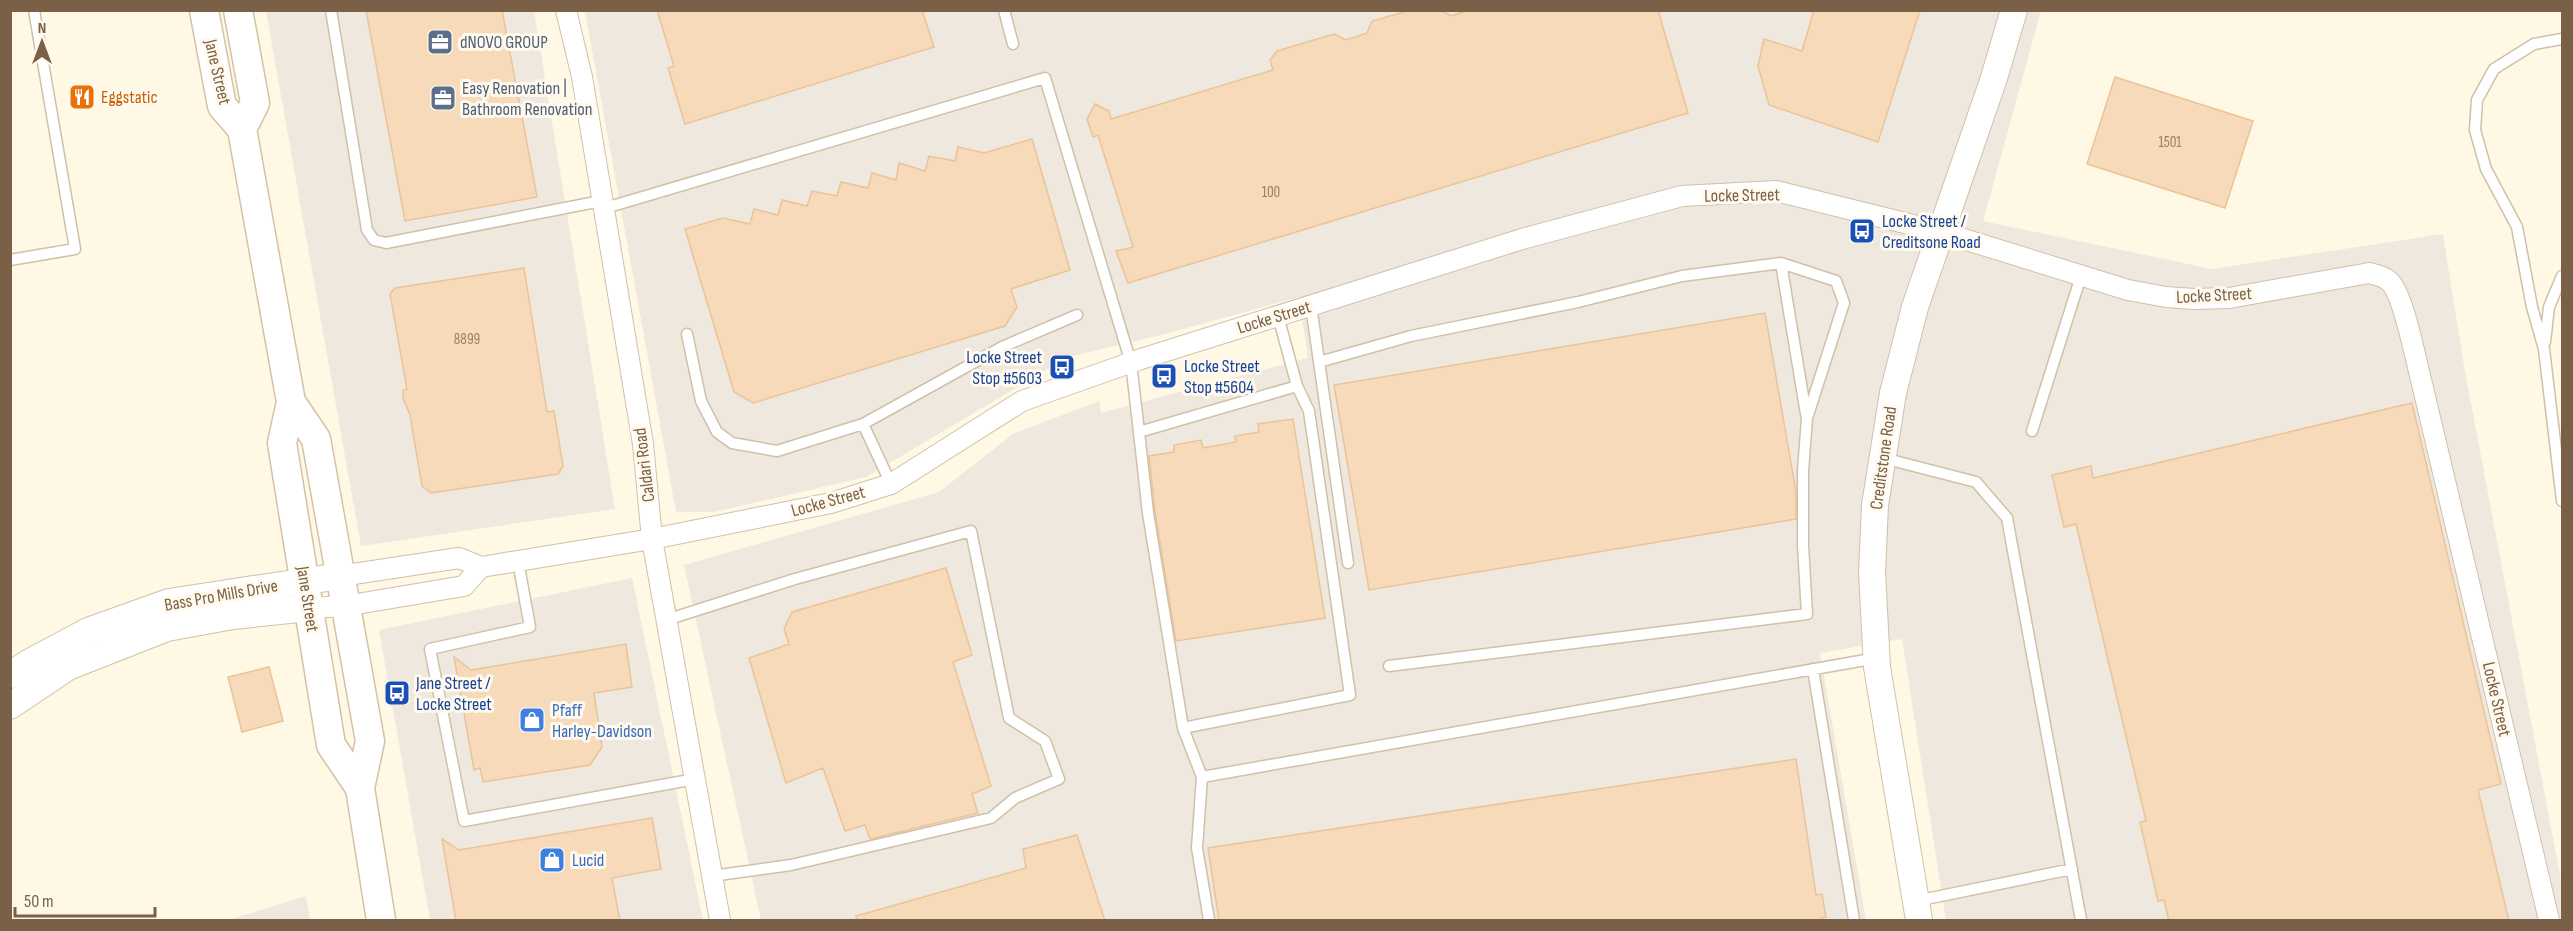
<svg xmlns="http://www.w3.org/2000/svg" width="2573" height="931" font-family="'Sofia Sans Condensed',sans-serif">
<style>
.industrial{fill:#eee8df}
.building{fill:#f7dab9;stroke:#ebc398;stroke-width:1.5}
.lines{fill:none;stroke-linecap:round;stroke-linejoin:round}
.service-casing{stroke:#d1c0a9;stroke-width:13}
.minor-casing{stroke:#d1c0a9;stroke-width:22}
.tertiary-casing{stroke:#d1c0a9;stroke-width:28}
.secondary-casing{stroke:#d5c2a6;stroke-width:31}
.service{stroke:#fff;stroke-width:10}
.minor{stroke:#fff;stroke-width:20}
.tertiary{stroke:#fff;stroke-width:26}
.secondary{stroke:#fff;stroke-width:28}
.labels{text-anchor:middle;stroke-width:6;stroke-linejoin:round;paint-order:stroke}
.number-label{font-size:15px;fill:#997e64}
.service-label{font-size:18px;fill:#4e5e75;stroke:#fffaed;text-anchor:start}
.street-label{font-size:18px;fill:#7a6047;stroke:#fffaed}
.food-label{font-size:18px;fill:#c56008;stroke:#fffaed;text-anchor:start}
.transit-label{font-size:18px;fill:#164399;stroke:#fffaed;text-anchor:start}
.shop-label{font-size:18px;fill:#366cbe;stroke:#fffaed;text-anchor:start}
</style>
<rect width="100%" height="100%" fill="#fef8e4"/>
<path class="industrial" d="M266,11H534L615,509L361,546Z
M585,11H2041L1983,221L2212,269L2443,234L2464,366L2562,886V920H1946L1902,639L1820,653L1866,920H753H761L684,565L939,492L1013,434L1099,401L1101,413L1308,358L1299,297L1165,334L1068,357L866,477L714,512H676Z
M632,578L703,920H430L379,630Z
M306,896L310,920H229Z"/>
<path class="building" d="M366,10H502L537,197L405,221Z
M657,10H922L934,47L685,124L668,68L674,66Z
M1411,10H1440L1451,16L1469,10H1658L1688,113L1128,283L1116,251L1133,247L1098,135L1093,137L1087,119L1095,104L1109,111L1111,119L1273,70L1270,60L1277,51L1334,34L1346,40L1367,33L1372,21Z
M1814,10H1920L1878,142L1769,105L1758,66L1764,39L1802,51Z
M2115,77L2253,121L2225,208L2087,164Z
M1032,139L1070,270L1011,289L1017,307L1005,326L753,403L734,392L685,229L723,218L750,224L754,209L778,215L782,200L807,206L812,191L837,196L841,182L868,188L872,173L896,180L899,163L925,171L929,156L955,161L958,147L984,153Z
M524,268L547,412L554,411L563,466L558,474L431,493L422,486L410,415L403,398V390L407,389L390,294L395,288Z
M1765,313L1796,492V519L1369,590L1334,385Z
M2412,403L2501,784L2478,790L2509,921H2169L2164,900L2158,901L2140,822L2146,821L2076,524L2064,527L2052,475L2091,466L2093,478Z
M1293,419L1325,618L1176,641L1155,512L1149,456L1174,452V445L1201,440L1203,448L1236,442L1235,436L1259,432L1258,424Z
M946,568L972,655L953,662L991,786L972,794L978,813L870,839L865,825L845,831L823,768L786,783L749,658L789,644L784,629L792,612Z
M626,644L632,687L594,693L602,747L590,765L483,782L480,768L474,770L454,657L471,670Z
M269,667L283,721L242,732L228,677Z
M1796,759L1816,895L1822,894L1826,917L1821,918V921H1219L1208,848Z
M652,818L661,869L612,878L620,921H456L442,839L459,850Z
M1077,835L1105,921H857L856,916L1026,868L1023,849Z"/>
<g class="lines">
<g class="service-casing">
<path id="service" d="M331,10L367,230L374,240L386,243L601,201
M1004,10L1013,44
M2562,39L2534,44L2494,69L2477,100L2475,130L2486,169L2517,227L2532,307L2544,349L2562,501
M602,209L1045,78L1131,363L1139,432L1297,386L1278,316
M10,260L75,249L34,10
M1781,263L1806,414
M1311,306L1348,563
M687,334L701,401L717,432L732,443L777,451L863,424L891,484
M2545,342L2549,307L2562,276
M1319,362L1411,336L1578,302L1682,276L1781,263L1836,281L1844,303L1807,418L1803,471V545L1807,614L1389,666
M863,424L1002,347L1077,315
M2032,431L2081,276
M1139,432L1148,513L1183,728L1202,777
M1883,458L1976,482L2007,518L2081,920
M518,561L530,627L430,649L464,821L695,779
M666,620L795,579L971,531L1009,718L1045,741L1059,779L1015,798L991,818L791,865L712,876
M1813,669L1854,920
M1183,728L1350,695L1309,411L1297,386
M1916,901L2072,869
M1209,920L1197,848L1202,777L1877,658"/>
</g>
<g class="minor-casing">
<path id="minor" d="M566,10L582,77L643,444L652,539L720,920
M340,576L459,558L481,567L652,539L831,503L891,484L1022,401L1138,360L1522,239L1682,196L1776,191L1941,232L2128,290L2166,297L2194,299L2229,298L2369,273C2377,275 2384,276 2390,282C2404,295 2417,366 2423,388L2549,920
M309,608L345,606L464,586L481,567"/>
</g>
<g class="tertiary-casing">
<path id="tertiary" d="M10,675L30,662L88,631L169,602L340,576
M10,706L68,667L167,628L233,616L309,608
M1919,920L1877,667L1872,572L1875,505L1893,393L1915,307L1994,78L2014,10"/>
</g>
<g class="secondary-casing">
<path id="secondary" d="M204,10L222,106L242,129L291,402L282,443L331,745L360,788
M238,10L255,103L242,129
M291,402L316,439L370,741L360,788L381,920"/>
</g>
<use href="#service" class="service"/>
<use href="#minor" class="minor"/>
<use href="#tertiary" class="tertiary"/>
<use href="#secondary" class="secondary"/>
</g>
<defs>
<g id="office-square" transform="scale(1.35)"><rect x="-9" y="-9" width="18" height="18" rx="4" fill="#5c6f8a" stroke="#fffaed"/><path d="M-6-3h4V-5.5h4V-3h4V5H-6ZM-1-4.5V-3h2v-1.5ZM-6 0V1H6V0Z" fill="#fff"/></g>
<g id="restaurant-square" transform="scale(1.35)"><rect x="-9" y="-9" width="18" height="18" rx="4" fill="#e8710a" stroke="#fffaed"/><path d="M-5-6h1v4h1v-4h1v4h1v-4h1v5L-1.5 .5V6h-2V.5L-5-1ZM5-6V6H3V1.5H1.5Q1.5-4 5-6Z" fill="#fff"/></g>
<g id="bus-square" transform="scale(1.35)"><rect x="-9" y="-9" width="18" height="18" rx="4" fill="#1a4fb4" stroke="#fffaed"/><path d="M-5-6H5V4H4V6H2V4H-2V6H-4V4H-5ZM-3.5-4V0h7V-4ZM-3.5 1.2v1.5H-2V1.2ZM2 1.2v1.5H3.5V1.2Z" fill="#fff"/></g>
<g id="shop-square" transform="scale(1.35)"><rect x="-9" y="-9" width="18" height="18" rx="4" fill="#3f7fe0" stroke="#fffaed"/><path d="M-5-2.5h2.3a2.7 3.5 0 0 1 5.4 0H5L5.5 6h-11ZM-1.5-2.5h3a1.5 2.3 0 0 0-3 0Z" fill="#fff"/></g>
</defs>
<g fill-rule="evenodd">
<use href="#office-square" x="440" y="42"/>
<use href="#restaurant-square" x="82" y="97"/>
<use href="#office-square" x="443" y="98"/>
<use href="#bus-square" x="1862" y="231"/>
<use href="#bus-square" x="1062" y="367"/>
<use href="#bus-square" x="1164" y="376"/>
<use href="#bus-square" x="397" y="693"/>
<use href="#shop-square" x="532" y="720"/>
<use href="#shop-square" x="552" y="860"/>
</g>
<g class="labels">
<g class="number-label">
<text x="2170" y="147">1501</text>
<text x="1271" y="197">100</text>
<text x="467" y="344">8899</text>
</g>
<g class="service-label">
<text x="460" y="48">dNOVO GROUP</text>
<text x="462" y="94">Easy Renovation |<tspan x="462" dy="21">Bathroom Renovation</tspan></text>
</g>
<g class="street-label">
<text transform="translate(218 72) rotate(77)" y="6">Jane Street</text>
<text transform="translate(1742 195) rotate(-1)" y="6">Locke Street</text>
<text transform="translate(2214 295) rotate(-3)" y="6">Locke Street</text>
<text transform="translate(1274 317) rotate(-17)" y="6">Locke Street</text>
<text transform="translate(1883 458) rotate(-82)" y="6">Creditstone Road</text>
<text transform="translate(644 465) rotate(-97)" y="6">Caldari Road</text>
<text transform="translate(828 501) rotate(-15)" y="6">Locke Street</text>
<text transform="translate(221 595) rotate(-10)" y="6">Bass Pro Mills Drive</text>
<text transform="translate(308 599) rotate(81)" y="6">Jane Street</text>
<text transform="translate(2497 699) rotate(77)" y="6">Locke Street</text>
</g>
<g class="food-label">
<text x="101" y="103">Eggstatic</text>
</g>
<g class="transit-label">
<text x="1882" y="227">Locke Street /<tspan x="1882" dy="21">Creditsone Road</tspan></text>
<text x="1042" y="363" text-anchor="end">Locke Street<tspan x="1042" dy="21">Stop #5603</tspan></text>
<text x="1184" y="372">Locke Street<tspan x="1184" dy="21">Stop #5604</tspan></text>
<text x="416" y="689">Jane Street /<tspan x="416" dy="21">Locke Street</tspan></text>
</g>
<g class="shop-label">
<text x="552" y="716">Pfaff<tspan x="552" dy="21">Harley-Davidson</tspan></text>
<text x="572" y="866">Lucid</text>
</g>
</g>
<rect width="2573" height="931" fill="none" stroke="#7a6047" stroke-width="24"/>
<g transform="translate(42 42)" stroke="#fffaed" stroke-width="4.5" paint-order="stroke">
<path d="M0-4.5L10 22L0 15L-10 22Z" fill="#7a6047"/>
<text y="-9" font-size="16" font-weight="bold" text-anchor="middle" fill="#7a6047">N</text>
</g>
<path d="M15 907v9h140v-9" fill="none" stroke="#7a6047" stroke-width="3"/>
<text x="24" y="907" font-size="18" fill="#7a6047" stroke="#fffaed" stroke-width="4.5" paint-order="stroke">50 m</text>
</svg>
